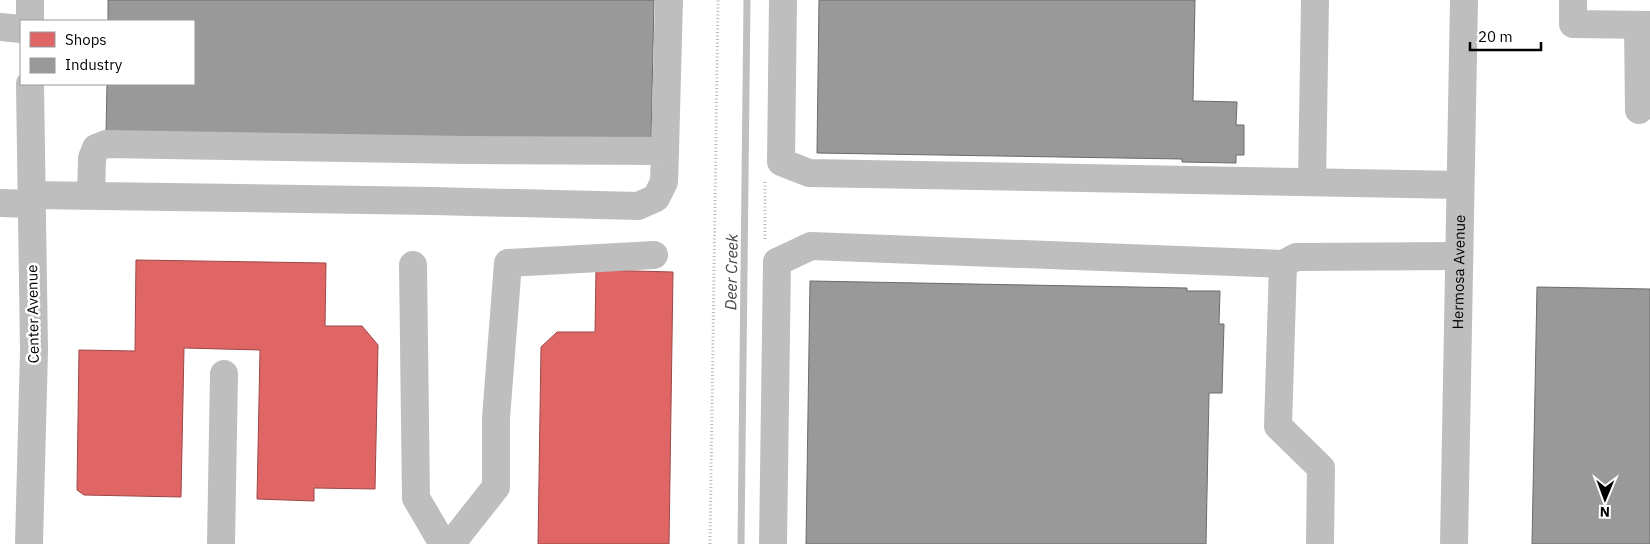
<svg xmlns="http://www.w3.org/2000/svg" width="1650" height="544" font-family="'IBM Plex Sans',sans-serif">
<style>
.shops{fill:#e06666;stroke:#9d4747}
.industry{fill:#999;stroke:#6b6b6b}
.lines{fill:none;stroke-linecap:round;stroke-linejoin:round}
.stream{stroke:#bfbfbf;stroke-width:7}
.path{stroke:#b9b9b9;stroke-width:3;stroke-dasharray:1 2.5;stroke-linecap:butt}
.minor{stroke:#bebebe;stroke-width:28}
.labels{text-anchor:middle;stroke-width:5;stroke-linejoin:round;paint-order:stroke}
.street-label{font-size:15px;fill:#000;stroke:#fff}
.water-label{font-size:16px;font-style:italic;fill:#444;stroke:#fff}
</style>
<rect width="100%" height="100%" fill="#fff"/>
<path class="shops" d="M136,260L326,263L325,326H362L378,345L375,489L314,488V501L257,499L260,350L184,348L181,497L84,495L77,490L79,350L135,351Z
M596,270L673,272L669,544H538L541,347L557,332H595Z"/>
<path class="industry" d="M108,0H654L651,143L106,134L107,84H194V21H108Z
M819,0H1195L1193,101L1237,102L1236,125H1244V155H1236V163L1182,162V159L817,153Z
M810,281L1187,288V291H1220L1219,324H1224L1222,393H1209L1206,544H806Z
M1537,287L1650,289V544H1532Z"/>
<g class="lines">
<path class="stream" d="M741,544L747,0"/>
<path class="path" d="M765,239V181
M710,544L718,0"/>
<g class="minor">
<path d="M783,0L781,162L809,173L1460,185"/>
<path d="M1573,0V24L1650,25"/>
<path d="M30,21V0"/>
<path d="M1638,25L1639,110"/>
<path d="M0,27L21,29"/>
<path d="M665,151L669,0"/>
<path d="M1312,182L1315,0"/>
<path d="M31,195L432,201L638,206L656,198L664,182L665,151L466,150L106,144L96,148L92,158L91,196"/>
<path d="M0,203L31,204"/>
<path d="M1283,264L1278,426L1321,468L1320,544"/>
<path d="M413,265L416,498L443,544"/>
<path d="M29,544L34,350L30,84"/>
<path d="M221,544L224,374"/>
<path d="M451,544L496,487V418L508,263L654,255"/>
<path d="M773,544L777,262L811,246L1283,264L1296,257L1459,256"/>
<path id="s1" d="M1454,544L1464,0"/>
</g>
</g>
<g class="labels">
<g class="street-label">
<text dy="5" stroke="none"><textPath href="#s1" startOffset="272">Hermosa Avenue</textPath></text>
<text transform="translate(33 314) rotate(-91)" y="5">Center Avenue</text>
</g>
<g class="water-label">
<text transform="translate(731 272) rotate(-89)" y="6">Deer Creek</text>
</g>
</g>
<rect x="20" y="20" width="175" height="65" fill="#ffffff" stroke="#999999"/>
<rect x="30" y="32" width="25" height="15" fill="#e06666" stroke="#999999"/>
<text x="65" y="45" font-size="15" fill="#000000">Shops</text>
<rect x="30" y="58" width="25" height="15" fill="#999999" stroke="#999999"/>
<text x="65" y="70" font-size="15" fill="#000000">Industry</text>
<g transform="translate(1605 499) rotate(181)" stroke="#ffffff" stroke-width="4" paint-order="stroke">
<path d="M0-4L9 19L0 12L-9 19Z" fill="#000000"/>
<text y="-8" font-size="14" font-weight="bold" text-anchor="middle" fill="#000000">N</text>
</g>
<path d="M1470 42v8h71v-8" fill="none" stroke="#000000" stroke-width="2.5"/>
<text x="1478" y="42" font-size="15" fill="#000000" stroke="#ffffff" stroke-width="4" paint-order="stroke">20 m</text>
</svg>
